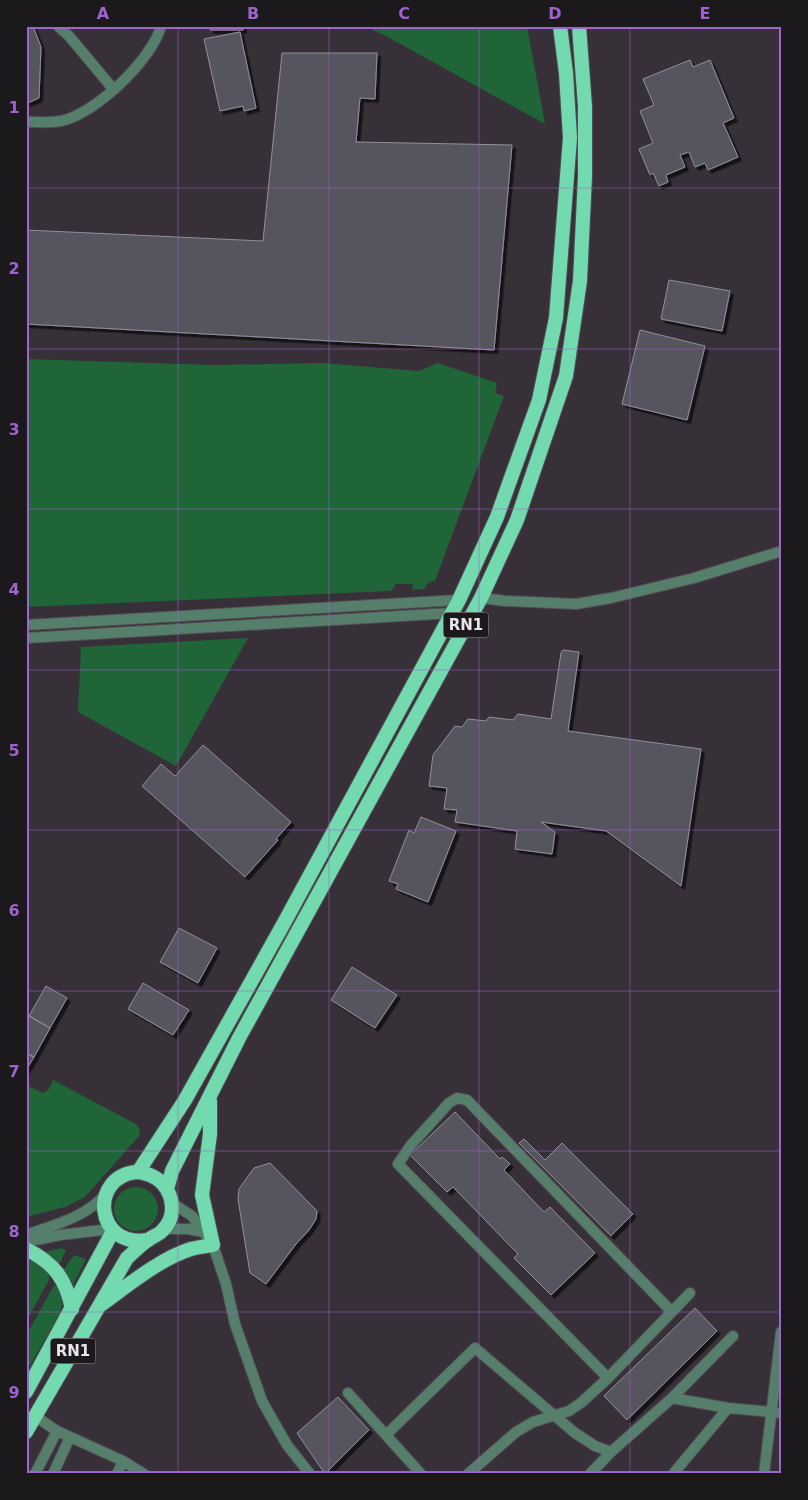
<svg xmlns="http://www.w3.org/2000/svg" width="808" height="1500" font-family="'DejaVu Sans',sans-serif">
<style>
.green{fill:#1f6537}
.building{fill:#57555e;stroke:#92909a;filter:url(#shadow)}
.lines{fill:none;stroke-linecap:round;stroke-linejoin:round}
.minor-casing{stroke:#534d54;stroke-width:12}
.tertiary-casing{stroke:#534d54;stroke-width:12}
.trunk-casing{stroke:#534d54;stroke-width:16}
.minor{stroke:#557f6b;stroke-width:10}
.tertiary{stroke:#557f6b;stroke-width:10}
.trunk{stroke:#72daae;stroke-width:14}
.grid{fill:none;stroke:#9c64cc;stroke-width:1;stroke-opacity:0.55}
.labels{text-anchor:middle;stroke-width:4;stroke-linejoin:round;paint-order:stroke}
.shield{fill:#1c191d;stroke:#aca8ac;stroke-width:1}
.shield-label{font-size:15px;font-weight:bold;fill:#e9e5ea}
.neatline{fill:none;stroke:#9c64cc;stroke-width:2}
.grid-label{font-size:16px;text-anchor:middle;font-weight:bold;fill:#9c64cc}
</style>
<defs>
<filter id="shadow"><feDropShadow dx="3.5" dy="3.5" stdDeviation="0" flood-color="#0009"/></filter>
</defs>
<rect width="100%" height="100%" fill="#373038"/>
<path class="green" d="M364,26H527L545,124L386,36Z
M26,359L213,365L322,363L419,371L438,363L497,383L495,393L504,396L435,581L429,582L424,589L412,590L413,584H396L391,591L26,607Z
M248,638L176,766L78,712L81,647Z
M53,1080L136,1124L140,1130L139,1136L85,1197L65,1207L26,1217V1085L43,1093L49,1089Z
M114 1209a22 22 0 1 1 44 0a22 22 0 1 1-44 0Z
M61,1248L66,1250L58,1267L41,1253Z
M74,1255L86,1259L71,1289L62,1272Z
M26,1257C36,1261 50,1268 49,1280L26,1322Z
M54,1285L57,1286C62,1297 64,1304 59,1315L26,1372V1336Z"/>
<path class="building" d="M26,26H33L41,47L39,98L30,102H26Z
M210,26H243V30H210Z
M240,32L256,108L244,111L243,106L220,111L204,39Z
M282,53H377L375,99L360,98L356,142L512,145L494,350L26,324V230L263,241Z
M690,60L693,67L710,60L734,118L723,123L738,157L708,170L705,163L695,167L689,152L680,155L685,167L666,175L668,182L659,186L653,173L650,175L639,149L653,143L640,111L654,105L643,79Z
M669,280L730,291L722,331L661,319Z
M640,330L705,346L687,420L622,404Z
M563,650L579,652L568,731L701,749L681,886L606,831L541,822L555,832L552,854L515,849L517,831L455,822L457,810L444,809L447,788L429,786L433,755L455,726L462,727L468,719L486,721L489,717L513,720L518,714L551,719L561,653Z
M203,745L291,822L276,839L278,840L245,877L142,786L161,764L175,776Z
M421,817L456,831L428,902L396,889L398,884L389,881L409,830L414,833Z
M179,928L217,948L198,983L160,962Z
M352,967L397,995L375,1028L331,1000Z
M143,983L189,1010L173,1035L128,1009Z
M46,986L67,998L50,1028L29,1016Z
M26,1014L50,1028L34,1057L26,1053Z
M26,1053L34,1057L26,1070Z
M455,1112L500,1159L502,1157L510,1164L504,1170L544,1212L550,1207L595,1253L551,1295L514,1258L518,1254L453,1187L447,1192L410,1155Z
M524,1139L545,1160L562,1143L633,1214L611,1236L519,1143Z
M270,1163L317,1211L316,1219L309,1230L296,1244L266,1284L250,1273L238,1199L239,1189L254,1168Z
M695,1308L717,1331L627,1420L604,1396Z
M338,1397L369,1430L325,1474L297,1433Z"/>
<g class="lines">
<g class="minor-casing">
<path id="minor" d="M58,26L69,36L114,90
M26,122C37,122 50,123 61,121C95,114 152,60 161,26
M481,598L506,601L576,604L611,598L694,578L782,551
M26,625L459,600
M26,638L452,613
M172,1203L192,1216L213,1245L226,1284L235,1324L262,1401L287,1445L310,1474
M164,1229H188L204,1232
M608,1378L398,1164L411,1145L449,1103L457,1098L467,1100L672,1312
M348,1393L421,1474
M672,1398L728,1408L782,1413
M35,1416L57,1431L123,1461L144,1474
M387,1434L475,1348L575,1433L595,1446L611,1452
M35,1474L57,1431
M53,1474L70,1437
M117,1474L123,1461
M468,1474L516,1432L533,1422L569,1411L582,1402L608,1378L690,1293
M590,1474L611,1452L672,1398L733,1336
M673,1474L728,1408
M764,1474L781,1332"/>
</g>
<g class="tertiary-casing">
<path id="tertiary" d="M26,1235C57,1224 84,1218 106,1194
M26,1242L60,1235L111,1229"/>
</g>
<g class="trunk-casing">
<path id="trunk" d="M138,1172L185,1100L284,923L459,600L497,517L539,400L556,318L570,138L566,73L560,26
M167,1189L172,1171L239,1038L481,598L517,520L566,376L580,281L585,176V107L579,26
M26,1249C54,1263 66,1279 72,1309
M102,1304C127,1286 161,1258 191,1249C198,1247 206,1246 213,1245L202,1195L210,1134V1101
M26,1392L113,1231
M26,1432L127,1258C134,1252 140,1245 148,1240C153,1236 159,1235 163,1230C176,1217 174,1197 163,1184C157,1177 145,1172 136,1172C89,1177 95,1248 147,1240"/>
</g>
<use href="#minor" class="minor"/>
<use href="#tertiary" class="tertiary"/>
<use href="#trunk" class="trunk"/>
</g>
<path class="grid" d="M178,26V1474M329,26V1474M479,26V1474M630,26V1474M26,188H782M26,349H782M26,509H782M26,670H782M26,830H782M26,991H782M26,1151H782M26,1312H782"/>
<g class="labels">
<g class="shield">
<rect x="443.5" y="612.5" width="45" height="25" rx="4"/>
<rect x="50.5" y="1338.5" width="45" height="25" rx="4"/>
</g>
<g class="shield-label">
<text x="466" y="630">RN1</text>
<text x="73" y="1356">RN1</text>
</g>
</g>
<rect width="808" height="1500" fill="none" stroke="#1c191d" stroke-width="55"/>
<rect x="28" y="28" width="752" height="1444" class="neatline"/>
<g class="grid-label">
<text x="103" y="19">A</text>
<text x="253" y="19">B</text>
<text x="404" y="19">C</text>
<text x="555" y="19">D</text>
<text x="705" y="19">E</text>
<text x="14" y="113">1</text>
<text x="14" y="274">2</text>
<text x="14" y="435">3</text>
<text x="14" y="595">4</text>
<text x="14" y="756">5</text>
<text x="14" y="916">6</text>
<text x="14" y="1077">7</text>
<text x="14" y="1237">8</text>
<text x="14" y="1398">9</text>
</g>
</svg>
